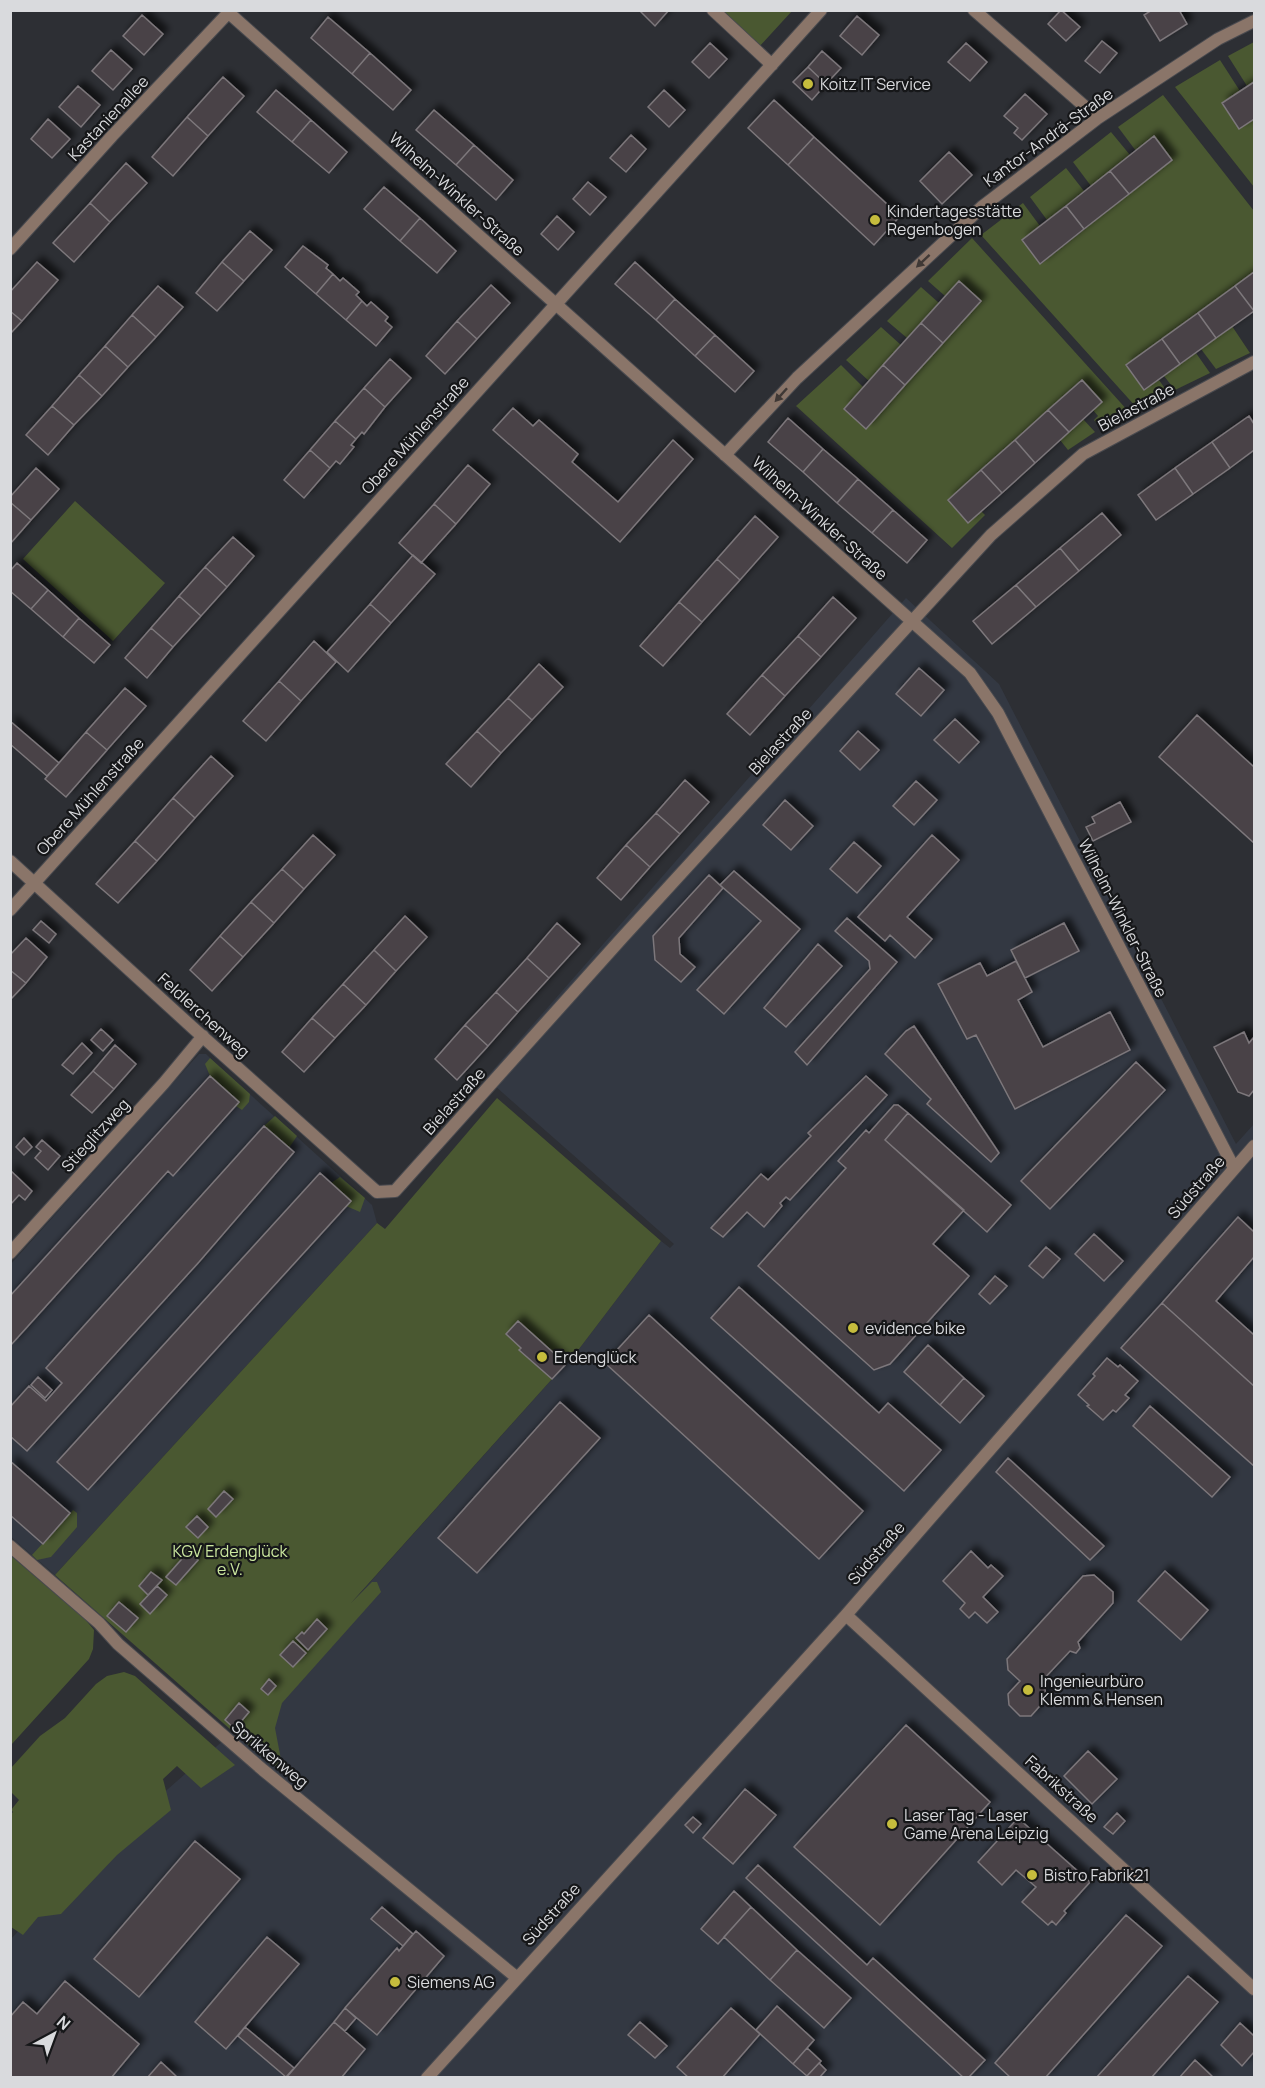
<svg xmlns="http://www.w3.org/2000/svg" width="1265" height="2088" font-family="Manrope,sans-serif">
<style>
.built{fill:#333842}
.green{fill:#4a5831}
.building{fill:#484347;stroke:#7d777b;stroke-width:1.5;filter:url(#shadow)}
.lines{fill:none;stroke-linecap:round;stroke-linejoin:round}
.minor-casing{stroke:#494a4f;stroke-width:14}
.minor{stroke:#8a7569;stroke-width:12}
.oneway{fill:#3f3835}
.poi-dot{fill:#c5bc3d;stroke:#161719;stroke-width:2}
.labels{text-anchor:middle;stroke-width:4.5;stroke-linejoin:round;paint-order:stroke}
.poi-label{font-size:16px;fill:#d9dadd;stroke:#161719;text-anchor:start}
.street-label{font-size:16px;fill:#d9dadd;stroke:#161719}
.park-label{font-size:16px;fill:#cbe79f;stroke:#161719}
</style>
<defs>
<filter id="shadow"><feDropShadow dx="5.5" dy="-5.5" stdDeviation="3" flood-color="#0009"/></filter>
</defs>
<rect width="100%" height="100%" fill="#2d2f34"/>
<path class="built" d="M906,598L999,684L1236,1144L1254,1124V2077L11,2078V1939L71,1874L233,1732L278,1685L579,1349L661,1241L670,1248L674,1244L486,1078Z
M199,1054H206L210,1058L372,1205L377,1223L55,1575L11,1537L10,1265Z"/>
<path class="green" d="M719,11H792L758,48Z
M1254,42V82L1247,86L1228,56Z
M1220,60L1240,91L1222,103L1239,129L1254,119V187L1175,87Z
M1163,95L1254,211V272L1126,365L1144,390L1159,380L1168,393L1137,408L981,235L1023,203L1040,226L1022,240L1041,264L1172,160L1154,137L1136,151L1118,127Z
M1111,132L1130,155L1091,186L1073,162Z
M1066,168L1084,191L1047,220L1030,197Z
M972,238L1129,412L1101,429L1094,420L1098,416L1093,410L1102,402L1081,380L948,500L968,523L981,511L985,515L952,548L796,406L841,365L863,387L844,409L866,428L945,296L928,281Z
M921,287L939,303L907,338L887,321Z
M1232,326L1250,353L1216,369L1201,349Z
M881,327L901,345L869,381L846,360Z
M1196,353L1210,373L1175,390L1164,376Z
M1083,419L1095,432L1068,450L1060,440Z
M75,501L165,583L113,641L23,559Z
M210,1058L250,1094L249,1102L242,1110L236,1106L239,1102L210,1076L205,1064Z
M497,1098L661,1241L579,1349L351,1603L372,1582H377L381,1592L282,1703L275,1728L282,1765L272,1766L55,1575L377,1223L385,1229Z
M275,1116L297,1136L289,1148L264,1126Z
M340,1177L365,1198L360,1212L346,1206L331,1183Z
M73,1510L77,1513V1527L51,1557L37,1560L32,1555Z
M10,1555L85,1619L94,1630L93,1649L89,1659L11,1745Z
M124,1672L135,1676L235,1765L201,1788L177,1766L163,1779L171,1810L117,1855L61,1914L38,1917L23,1935L11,1927L10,1815L13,1812L11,1810L19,1800L11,1792V1768L40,1736L65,1718L96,1684L107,1676Z"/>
<path class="building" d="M639,10H669L655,26Z
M1061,10L1080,27L1066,41L1048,24Z
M1152,10H1179L1187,24L1160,41L1144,15Z
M142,15L163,34L144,55L123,36Z
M857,16L879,35L862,55L840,36Z
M328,17L370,53L352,74L311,38Z
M1102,41L1117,53L1100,73L1085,61Z
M710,43L727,59L709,78L692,62Z
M966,43L987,62L970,81L948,62Z
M111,50L132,69L113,90L92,71Z
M822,51L841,68L826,84L808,67Z
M370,53L411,90L393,110L352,74Z
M808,67L826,84L812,100L793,82Z
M223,77L244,96L208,136L187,117Z
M1254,82V119L1239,129L1222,103Z
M78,86L100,105L81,127L59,107Z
M276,90L311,120L292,142L257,112Z
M664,90L685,110L669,127L648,107Z
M1025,94L1047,114L1022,140L1014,133L1018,128L1004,116Z
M774,100L814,137L788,165L748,128Z
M434,110L474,145L456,165L416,130Z
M187,117L208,136L173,176L152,157Z
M48,119L70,139L52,158L31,139Z
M311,120L347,152L329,173L292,142Z
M631,135L646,149L626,172L610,158Z
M1154,136L1172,160L1129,194L1110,171Z
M814,137L900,216L874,245L788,165Z
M474,145L513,180L496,200L456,165Z
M949,152L972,175L942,204L920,181Z
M126,163L147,183L110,222L90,203Z
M1110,171L1129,194L1084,229L1066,206Z
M588,182L606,197L590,215L573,199Z
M384,187L420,218L400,241L364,209Z
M90,203L110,222L74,262L53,243Z
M1066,206L1084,229L1040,264L1022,240Z
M557,216L574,232L558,250L541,234Z
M420,218L456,251L437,273L400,241Z
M250,231L272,250L244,281L222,262Z
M303,246L328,265L326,268L333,274L316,294L285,267Z
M37,262L58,280L22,321L10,311V292Z
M222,262L244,281L217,311L196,293Z
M635,262L675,299L656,320L615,284Z
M1254,272V311L1235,286Z
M333,274L340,281L343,278L359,292L356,295L362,301L346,320L316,294Z
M959,281L981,301L943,343L921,323Z
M491,285L510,303L477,339L457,321Z
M158,286L183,307L156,337L132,315Z
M1235,286L1254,311L1216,338L1198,313Z
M675,299L715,335L695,356L656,320Z
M362,301L367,306L371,302L388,317L385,321L392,327L376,346L346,320Z
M10,311L22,321L10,334Z
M1198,313L1216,338L1180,364L1162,339Z
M132,315L156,337L128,367L105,346Z
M457,321L477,339L445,374L426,356Z
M921,323L943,343L905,385L883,365Z
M715,335L754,371L735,392L695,356Z
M1162,339L1180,364L1144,390L1126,365Z
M105,346L128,367L102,396L79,375Z
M390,359L411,378L385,407L364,388Z
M883,365L905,385L866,429L844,409Z
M79,375L102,396L74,425L52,406Z
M1082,380L1102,402L1069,432L1048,410Z
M364,388L385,407L364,434L362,432L356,439L335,421Z
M52,406L74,425L48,455L26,435Z
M513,408L533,426L539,420L578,454L572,462L618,502L673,440L693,459L620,542L493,430Z
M1048,410L1069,432L1035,463L1015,440Z
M1249,416L1254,424V450L1230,468L1212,442Z
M788,418L823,449L803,472L768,442Z
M335,421L356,439L351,445L354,447L340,464L336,461L330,468L310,450Z
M1015,440L1035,463L1002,493L981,470Z
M1212,442L1230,468L1193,494L1175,468Z
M823,449L858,479L837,503L803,472Z
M310,450L330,468L304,498L284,480Z
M468,465L490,484L456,524L434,504Z
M36,468L59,489L31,520L10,502V497Z
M1175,468L1193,494L1156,520L1138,495Z
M981,470L1002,493L968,523L948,500Z
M858,479L893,510L872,533L837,503Z
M10,502L31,520L10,544Z
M434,504L456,524L421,563L399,543Z
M893,510L927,540L907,563L872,533Z
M1102,513L1121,535L1079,571L1060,548Z
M755,516L778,537L740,580L717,559Z
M233,537L254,556L227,587L205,567Z
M1060,548L1079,571L1036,607L1016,585Z
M413,555L435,574L391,623L370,604Z
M717,559L740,580L702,622L679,602Z
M17,563L48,590L31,609L10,591V571Z
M205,567L227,587L201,616L179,596Z
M1016,585L1036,607L992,644L973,621Z
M48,590L79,618L63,637L31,609Z
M179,596L201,616L173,647L151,628Z
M833,597L856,618L821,657L798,636Z
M679,602L702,622L663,666L640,646Z
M370,604L391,623L348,672L327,652Z
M79,618L110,645L94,663L63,637Z
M151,628L173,647L147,678L125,658Z
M798,636L821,657L785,696L762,675Z
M314,641L336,662L301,701L279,681Z
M539,664L563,687L532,720L508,698Z
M919,668L944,690L921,716L896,694Z
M762,675L785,696L750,735L727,714Z
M279,681L301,701L266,741L243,721Z
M125,688L146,706L107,750L86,732Z
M508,698L532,720L501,753L477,731Z
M1197,715L1254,767V843L1159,757Z
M955,719L979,742L959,763L934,740Z
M10,721L59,763L47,776L10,744Z
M477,731L501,753L471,787L446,764Z
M858,731L879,750L860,770L840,751Z
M86,732L107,750L66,797L45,779Z
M211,756L233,776L195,818L173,798Z
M685,780L709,802L680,834L656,813Z
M916,781L937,800L914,825L893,806Z
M173,798L195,818L157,861L135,841Z
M785,800L813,826L791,850L763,825Z
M1120,802L1131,822L1093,841L1086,827L1095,823L1092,817Z
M656,813L680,834L650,867L626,845Z
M313,835L335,855L304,889L282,869Z
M932,835L959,860L907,917L932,939L915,958L890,935L885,941L858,917Z
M135,841L157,861L118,903L96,884Z
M854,842L881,866L857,893L830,869Z
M626,845L650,867L621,900L597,878Z
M282,869L304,889L274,923L251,902Z
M734,871L800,929L724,1014L697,990L761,921L720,885Z
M709,875L723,888L679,938L680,954L695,967L681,982L655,960L653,936Z
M251,902L274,923L243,957L220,936Z
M405,916L427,937L396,971L374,950Z
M847,918L897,962L807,1065L795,1052L870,969L869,961L835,931Z
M41,921L56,934L49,943L33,930Z
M557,923L580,944L549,978L527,958Z
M1064,923L1079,951L1025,978L1011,950Z
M220,936L243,957L212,991L190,970Z
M26,938L47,957L26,983L10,970V955Z
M818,944L842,966L786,1027L764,1008Z
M374,950L396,971L366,1005L343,984Z
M527,958L549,978L518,1012L496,992Z
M1016,961L1032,992L1018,1000L1043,1047L1110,1012L1130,1050L1015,1109L976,1035L967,1039L938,984L980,963L987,976Z
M10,970L26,983L10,1000Z
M343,984L366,1005L335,1038L312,1018Z
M496,992L518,1012L488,1046L465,1025Z
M312,1018L335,1038L304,1072L282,1052Z
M465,1025L488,1046L457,1080L435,1059Z
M914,1026L999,1153L991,1162L927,1104L931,1099L885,1054L906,1031Z
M101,1029L113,1040L103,1051L91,1040Z
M1244,1032L1249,1043L1254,1037V1090L1249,1096L1238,1092L1214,1047Z
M82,1043L92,1053L73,1074L62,1065Z
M115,1045L136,1064L114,1089L93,1071Z
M1136,1062L1165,1090L1050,1209L1021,1181Z
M93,1071L114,1089L92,1113L71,1095Z
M210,1076L239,1102L173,1176L168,1171L10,1346V1296Z
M866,1076L887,1095L790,1200L786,1197L780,1203L782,1206L764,1227L747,1212L723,1237L711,1228L761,1174L768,1180L811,1136L808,1133Z
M894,1105H898L908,1113L885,1140L964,1210L933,1244L969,1276L890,1364L874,1370L758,1266L846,1168L838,1161L866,1130L869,1133Z
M908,1113L1011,1205L987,1232L885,1140Z
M264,1126L294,1152L199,1262L27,1451L10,1436V1407L29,1386L46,1401L62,1383L46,1368Z
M24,1138L32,1147L24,1155L16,1147Z
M42,1140L60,1156L48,1170L35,1158L41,1151L36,1147Z
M10,1170L32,1191L25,1200L19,1195L10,1205Z
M320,1173L351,1201L88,1490L57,1462Z
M1238,1217L1254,1232V1257L1216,1301L1254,1335V1386L1162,1303Z
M1094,1234L1123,1261L1104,1281L1075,1254Z
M1046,1247L1060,1259L1043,1278L1029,1266Z
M995,1276L1007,1286L990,1304L979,1294Z
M739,1287L879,1413L888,1403L941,1450L904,1491L711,1318Z
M1162,1303L1254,1386V1466L1121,1348Z
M649,1315L863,1511L819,1559L605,1363Z
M518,1321L566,1364L552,1379L519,1350L521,1348L506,1334Z
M928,1345L964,1378L940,1405L904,1372Z
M1107,1358L1118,1367L1120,1365L1138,1381L1125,1395L1129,1398L1116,1412L1113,1410L1103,1420L1087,1406L1089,1405L1078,1395L1095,1376L1093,1374Z
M38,1377L52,1390L45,1398L31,1385Z
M964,1378L984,1396L960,1423L940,1405Z
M560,1402L600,1438L477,1573L438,1538Z
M1150,1406L1230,1477L1212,1497L1133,1426Z
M1008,1458L1104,1546L1090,1560L996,1472Z
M10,1461L70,1513L43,1544L10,1515Z
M224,1491L233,1499L216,1517L208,1509Z
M197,1516L208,1527L198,1538L186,1527Z
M971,1551L988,1568L991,1565L1003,1576L983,1597L998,1612L987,1623L975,1612L969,1618L960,1609L965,1603L943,1581Z
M188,1552L198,1560L176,1585L166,1577Z
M1165,1571L1208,1610L1181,1640L1138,1601Z
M151,1572L162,1580L148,1595L139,1586Z
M1094,1575L1113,1592V1603L1078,1642L1080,1648L1076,1653L1070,1651L1040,1683L1045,1688L1046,1699L1031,1716H1020L1009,1705L1008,1694L1020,1681L1008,1670L1007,1659L1083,1576Z
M157,1586L167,1595L150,1614L140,1604Z
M119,1602L138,1618L126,1632L107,1616Z
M317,1619L327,1629L308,1650L296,1638L302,1632L304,1634Z
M293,1641L306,1653L293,1667L280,1655Z
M269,1679L276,1686L268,1695L261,1689Z
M239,1703L249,1712L235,1729L225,1720Z
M906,1725L990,1802L880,1925L794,1847Z
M1088,1751L1117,1779L1092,1804L1064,1776Z
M745,1789L776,1815L733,1864L703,1838Z
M1117,1813L1125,1821L1113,1834L1104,1827Z
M693,1817L701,1824L693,1833L685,1825Z
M1018,1818L1090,1882L1064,1911L1066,1913L1056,1925L1052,1921L1048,1925L1022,1902L1036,1887L1016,1870L1002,1885L978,1862Z
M195,1841L240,1879L139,1997L94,1959Z
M758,1865L867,1965L873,1958L985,2060L968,2078H964L746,1878Z
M734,1891L751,1907L718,1944L701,1929Z
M382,1907L413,1934L403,1946L371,1919Z
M751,1907L797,1950L770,1980L724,1937Z
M1126,1915L1162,1946L1045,2078H1011L995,2063Z
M416,1931L444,1956L377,2035L345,2008L397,1948L399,1951Z
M267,1937L299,1964L226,2049L195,2022Z
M797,1950L851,1998L824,2028L770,1980Z
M1188,1976L1218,2002L1151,2078H1096Z
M65,1981L139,2044L111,2078H10V2017L23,2002L37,2014Z
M777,2006L814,2040L793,2064L756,2030Z
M345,2008L356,2018L345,2031L334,2022Z
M731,2008L760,2034L722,2078H689L677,2067Z
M334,2022L365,2049L341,2078H286Z
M640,2022L667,2046L655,2058L628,2035Z
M1240,2023L1254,2036V2052L1242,2066L1221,2045Z
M245,2027L294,2068L286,2077L238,2036Z
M807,2048L821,2061L807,2076L793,2064Z
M1195,2060L1214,2078H1179Z
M161,2062L178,2078H147Z
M819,2063L826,2070L819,2078H808L807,2076Z"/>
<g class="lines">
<g class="minor-casing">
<path id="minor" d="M713,10L772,65
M974,10L1098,118
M229,13L970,673L998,713L1234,1168
M10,249L112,136L231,10
M725,455L797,378L983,206L1098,118L1218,39L1254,21
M10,861L193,1028L377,1192L395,1191L622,938L991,535L1083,454L1254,362
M10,910L821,10
M10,1253L164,1083L203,1036
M10,1546L99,1623L118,1644L263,1770L516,1977
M846,1615L1254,1989
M427,2078L846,1615L1254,1146"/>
</g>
<use href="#minor" class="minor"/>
</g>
<defs><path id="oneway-solid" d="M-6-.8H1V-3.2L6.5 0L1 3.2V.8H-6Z" transform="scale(1.5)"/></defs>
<g class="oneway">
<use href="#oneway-solid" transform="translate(923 261) rotate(137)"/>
<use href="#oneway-solid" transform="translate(781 395) rotate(132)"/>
</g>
<g class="poi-dot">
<circle cx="808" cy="84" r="6"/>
<circle cx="875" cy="220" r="6"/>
<circle cx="853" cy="1328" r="6"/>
<circle cx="542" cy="1357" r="6"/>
<circle cx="1028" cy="1690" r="6"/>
<circle cx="892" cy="1824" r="6"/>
<circle cx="1032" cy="1875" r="6"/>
<circle cx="395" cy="1982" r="6"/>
</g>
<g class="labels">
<g class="poi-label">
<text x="820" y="90">Koitz IT Service</text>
<text x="887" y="217">Kindertagesstätte<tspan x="887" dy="18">Regenbogen</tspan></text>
<text x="865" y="1334">evidence bike</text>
<text x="554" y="1363">Erdenglück</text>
<text x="1040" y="1687">Ingenieurbüro<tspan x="1040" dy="18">Klemm &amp; Hensen</tspan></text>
<text x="904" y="1821">Laser Tag - Laser<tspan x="904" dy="18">Game Arena Leipzig</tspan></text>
<text x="1044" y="1881">Bistro Fabrik21</text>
<text x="407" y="1988">Siemens AG</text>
</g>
<g class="street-label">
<text transform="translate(108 118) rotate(-47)" y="6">Kastanienallee</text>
<text transform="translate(1048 137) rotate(-36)" y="6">Kantor-Andrä-Straße</text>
<text transform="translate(457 194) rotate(42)" y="6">Wilhelm-Winkler-Straße</text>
<text transform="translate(1136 407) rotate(-28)" y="6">Bielastraße</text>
<text transform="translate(415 435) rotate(-48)" y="6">Obere Mühlenstraße</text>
<text transform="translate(820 518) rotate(42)" y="6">Wilhelm-Winkler-Straße</text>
<text transform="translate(780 741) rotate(-47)" y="6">Bielastraße</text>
<text transform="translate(90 796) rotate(-48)" y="6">Obere Mühlenstraße</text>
<text transform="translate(1123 918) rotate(63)" y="6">Wilhelm-Winkler-Straße</text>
<text transform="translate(204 1015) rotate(42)" y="6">Feldlerchenweg</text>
<text transform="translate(454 1101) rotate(-48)" y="6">Bielastraße</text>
<text transform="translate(95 1135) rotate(-48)" y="6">Stieglitzweg</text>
<text transform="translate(1196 1187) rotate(-49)" y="6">Südstraße</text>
<text transform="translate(876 1553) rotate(-49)" y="6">Südstraße</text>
<text transform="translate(270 1754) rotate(40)" y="6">Sprikkenweg</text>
<text transform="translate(1062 1789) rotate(42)" y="6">Fabrikstraße</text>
<text transform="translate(551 1914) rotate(-48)" y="6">Südstraße</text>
</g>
<g class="park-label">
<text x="230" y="1557">KGV Erdenglück<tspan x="230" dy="18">e.V.</tspan></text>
</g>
</g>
<rect width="1265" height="2088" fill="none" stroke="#d9dadd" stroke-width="24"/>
<g transform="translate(54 2034) rotate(41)" stroke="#161719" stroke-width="4.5" paint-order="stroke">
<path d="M0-4.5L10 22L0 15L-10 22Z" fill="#d9dadd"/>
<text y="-9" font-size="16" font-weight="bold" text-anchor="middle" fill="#d9dadd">N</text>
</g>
</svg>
